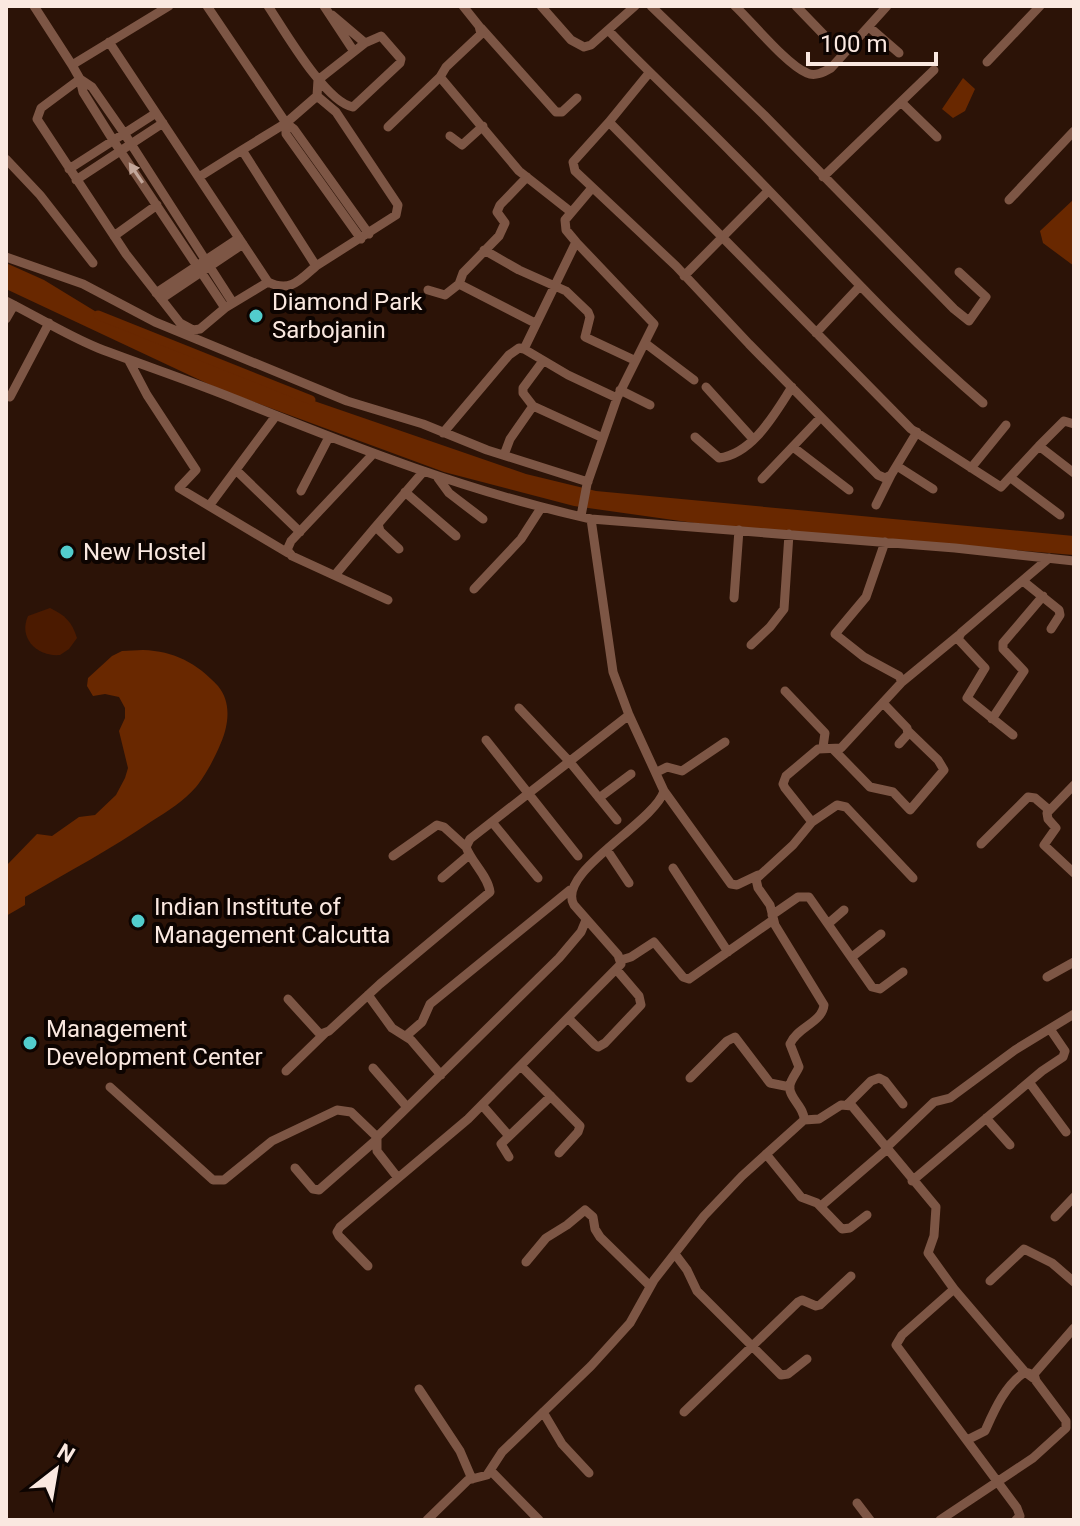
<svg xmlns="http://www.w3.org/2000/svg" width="1080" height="1526" font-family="Roboto,sans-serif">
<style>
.green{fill:#4b1a00}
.water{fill:#692800}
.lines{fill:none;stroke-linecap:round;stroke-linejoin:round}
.canal{stroke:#692800;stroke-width:9}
.street{stroke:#7d5645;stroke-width:9}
.oneway{fill:#c2a69a}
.poi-dot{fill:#52cdcd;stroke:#0d0401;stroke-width:3}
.labels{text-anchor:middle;stroke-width:8;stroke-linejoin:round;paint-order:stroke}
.poi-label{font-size:24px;fill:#fae8e0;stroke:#0d0401;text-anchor:start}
</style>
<rect width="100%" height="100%" fill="#2c1307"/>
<path class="green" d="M50,608C65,615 72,622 77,638L69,649L60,655C37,657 18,638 28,616Z"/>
<path class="water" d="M963,78L975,89L965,111L953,118L942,109Z
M1074,199V266L1043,243L1040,231Z
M6,263L44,280L121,327L236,374L526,474L596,491L1074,536V555L723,527L574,506L444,472L219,389L6,289Z
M143,650C174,651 197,663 218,686C228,698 229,713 226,727C223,743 207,774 196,787C184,801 168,811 152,821C111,849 68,872 25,897V905L6,916V866L37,834L52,836L79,817L95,815L116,795L125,778L128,768L119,731L125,718V708L119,697L105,694L93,696L87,686L88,678L112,656L122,651Z"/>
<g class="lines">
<path class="canal" d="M98,315L311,400"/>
<path class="street" d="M34,6L72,65L80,79L83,92L113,140L225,308
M268,6C284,30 326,103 353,107L400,63L401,59L381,36L365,43L332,15
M324,6L353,50
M463,6L479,26L481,34L446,67L440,77L519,171L571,212
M541,6L571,40L584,47L591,45L635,6
M651,6L764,115L954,309L969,321L986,297L959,272
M735,6C752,22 787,65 807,73C815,77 824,72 831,68L887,6
M796,6L824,35
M869,27L899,53
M481,28L556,112H562L577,98
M608,30C649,73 692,112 733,154C816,237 893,326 983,403
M109,42L268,282
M987,62L1040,6
M72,65L169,6
M649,73L609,122L911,429L1001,487L1039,446L1074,473
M80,79L41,108L37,119L126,254L180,323L193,330L200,329L225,308L268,282C290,293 300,280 316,266L242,150L286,123L207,6
M80,79L92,87L124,133L233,303
M901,102L937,137
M609,122L573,162L575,171L676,266L749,344L878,475L885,478L891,475L917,432
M286,123V134L361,239
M286,123L294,129L369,234
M286,123L317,96L318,80L365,43
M388,127L440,77
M450,136L462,145L483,126
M6,159L40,195L93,263
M69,169L156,113
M199,177L242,150
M527,177L500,205L497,212L505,223L499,236L463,273L459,284L535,323
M823,177L934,70
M76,180L163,123
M592,188L565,220L566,230L576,242L524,349L568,375L617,398
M1009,200L1074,131
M114,236L157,205
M576,242L654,324L617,398L587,484L581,516
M484,250L519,270L566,291L588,312L590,317L585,337L634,360
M6,257L83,284L155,322L347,401L423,424L487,450L588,482
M316,266L396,215L398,205L336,112L317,96
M684,276L768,191
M428,290L445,295L459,284
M156,293L239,238
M161,299L243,244
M6,301C36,316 66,335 98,348C145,366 194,382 240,401C356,448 469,492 591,519L955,548L1074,561
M6,319L14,305
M816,333L860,286
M645,343L694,380
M128,359L147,395L196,470L179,488L288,553
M706,387L753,439
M620,390L650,405
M10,397L49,323
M533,406L603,438
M443,433L509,355L519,348L524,349
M695,437L719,458C753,454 775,413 792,387
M1039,446L1064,421L1074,424
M793,447L849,490
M373,454L291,541L287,550L292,556L388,600
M504,455L510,439L533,406L523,393V388L543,361
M897,466L933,489
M971,468L1006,425
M236,470L300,532
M438,478L449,493L483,519
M1011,478L1060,515
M762,479L821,417
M301,491L329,437
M405,492L456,536
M876,505L891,475
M209,506L275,417
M399,549L380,531L378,524L423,472
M335,575L378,524
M1023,581L1059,610L1060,615L1051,629
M474,589L521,539L541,508
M734,598L739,530
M751,645L770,627L784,609L789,534
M902,682L959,635
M785,691L825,733L823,747
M884,704L907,728L908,734L899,744
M519,708L569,761L617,820
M992,719L1024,671L1003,649V643L1043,596
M1013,735L967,698L985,668L958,639L961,633L1049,558
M486,740L578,856
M833,749L870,787L893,792L910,810L944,770L938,760L908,731
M657,772L667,767L682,771L725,742
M1074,785L1047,813L1048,819L1056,828L1044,845L1074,873
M664,791L731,884L737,885L758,875
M599,798L631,774
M492,822L538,878
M812,822L837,805L846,807L913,878
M981,844L1028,797L1035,798L1049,810
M607,850L629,883
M393,856L437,825L444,827L466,847
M673,868L728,952
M442,878L469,855
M772,915L798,897H809L872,987L880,989L903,972
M829,923L844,910
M852,957L881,934
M621,960L631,957L654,942L683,977L689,979L773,920
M1047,977L1074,962
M368,995L392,1028L411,1040L441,1075
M288,999L318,1032L321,1034L329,1031L380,984L490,892C488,876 472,863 466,847L470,839L629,715
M568,1018L595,1045L598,1047L605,1043L641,1005L639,996L616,969
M406,1036L422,1022L430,1004L570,890
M521,1066L580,1126L578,1132L559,1153
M373,1068L407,1107
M286,1071L325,1033
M690,1078L727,1041L735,1037L770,1083L790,1087
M1029,1082L1066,1132
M110,1087L213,1180H224L272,1141L337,1110L351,1112L377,1137
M848,1104L871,1081L879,1078L885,1081L903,1104
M482,1105L509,1136
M986,1118L1010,1145
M804,1120L819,1119L841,1105L852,1106L936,1207L934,1236L928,1253L954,1289L902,1335L896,1345L1017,1508L1020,1516L1016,1520
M766,1154L801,1197L817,1203L842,1229L850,1228L867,1215
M509,1157L501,1144L551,1096
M295,1168L313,1189L319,1190L375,1141
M398,1178L377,1151V1137L559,958L581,932L586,920
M912,1181L1042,1071L1063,1057L1065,1051L1050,1029
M821,1206L886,1150L887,1147L934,1102L950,1098L1015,1050L1074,1014
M1055,1217L1074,1197
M675,1254L687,1270L697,1291L781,1375L788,1374L807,1359
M526,1262L546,1238L567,1225L585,1210L593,1217L595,1229L600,1237L650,1286
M368,1266L339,1236L337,1232L340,1227L468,1119L621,964L618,955L574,905C555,873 654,823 664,791L629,715L613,672L591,519
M990,1281L1024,1249L1052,1263L1074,1282
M954,1289L1025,1372L1033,1378
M419,1389L460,1451L472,1479
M543,1412L562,1444L589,1473
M684,1412L798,1302L802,1300L816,1306L820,1305L851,1276
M967,1440L985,1431C994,1411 1005,1385 1025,1372L1029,1373
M491,1471L539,1520
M857,1503L870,1520
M427,1520L468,1480L487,1475L502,1452L591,1366L630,1323L654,1280L704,1216L742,1176L804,1120C805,1107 787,1097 790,1085C791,1079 797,1072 799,1067L790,1044C797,1027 822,1023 824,1005L775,925L770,905L758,888L756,879L793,845L812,822L785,788L783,784L786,776L818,749L841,748L902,682L899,676L864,657L835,634L866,597L885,542
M940,1520L1033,1458L1066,1428V1421L1036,1381L1034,1374L1074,1328"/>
</g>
<defs><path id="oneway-solid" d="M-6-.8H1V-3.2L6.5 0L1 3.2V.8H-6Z" transform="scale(2)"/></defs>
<use class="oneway" href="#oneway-solid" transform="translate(136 173) rotate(-124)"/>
<g class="poi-dot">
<circle cx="256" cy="316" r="8"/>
<circle cx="67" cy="552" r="8"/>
<circle cx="138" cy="921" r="8"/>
<circle cx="30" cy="1043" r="8"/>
</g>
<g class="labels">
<g class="poi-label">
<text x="272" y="310">Diamond Park<tspan x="272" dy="28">Sarbojanin</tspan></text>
<text x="83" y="560">New Hostel</text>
<text x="154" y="915">Indian Institute of<tspan x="154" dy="28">Management Calcutta</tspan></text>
<text x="46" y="1037">Management<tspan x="46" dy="28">Development Center</tspan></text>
</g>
</g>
<rect width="1080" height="1526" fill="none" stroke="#fae8e0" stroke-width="16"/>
<g transform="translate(56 1470) rotate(31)" stroke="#0d0401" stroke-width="6" paint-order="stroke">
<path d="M0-6L14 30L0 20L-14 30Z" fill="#fae8e0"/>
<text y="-12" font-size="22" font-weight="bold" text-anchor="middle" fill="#fae8e0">N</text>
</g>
<path d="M808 52v12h128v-12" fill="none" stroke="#fae8e0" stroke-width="4"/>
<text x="820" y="52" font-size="24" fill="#fae8e0" stroke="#0d0401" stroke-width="6" paint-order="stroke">100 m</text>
</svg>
